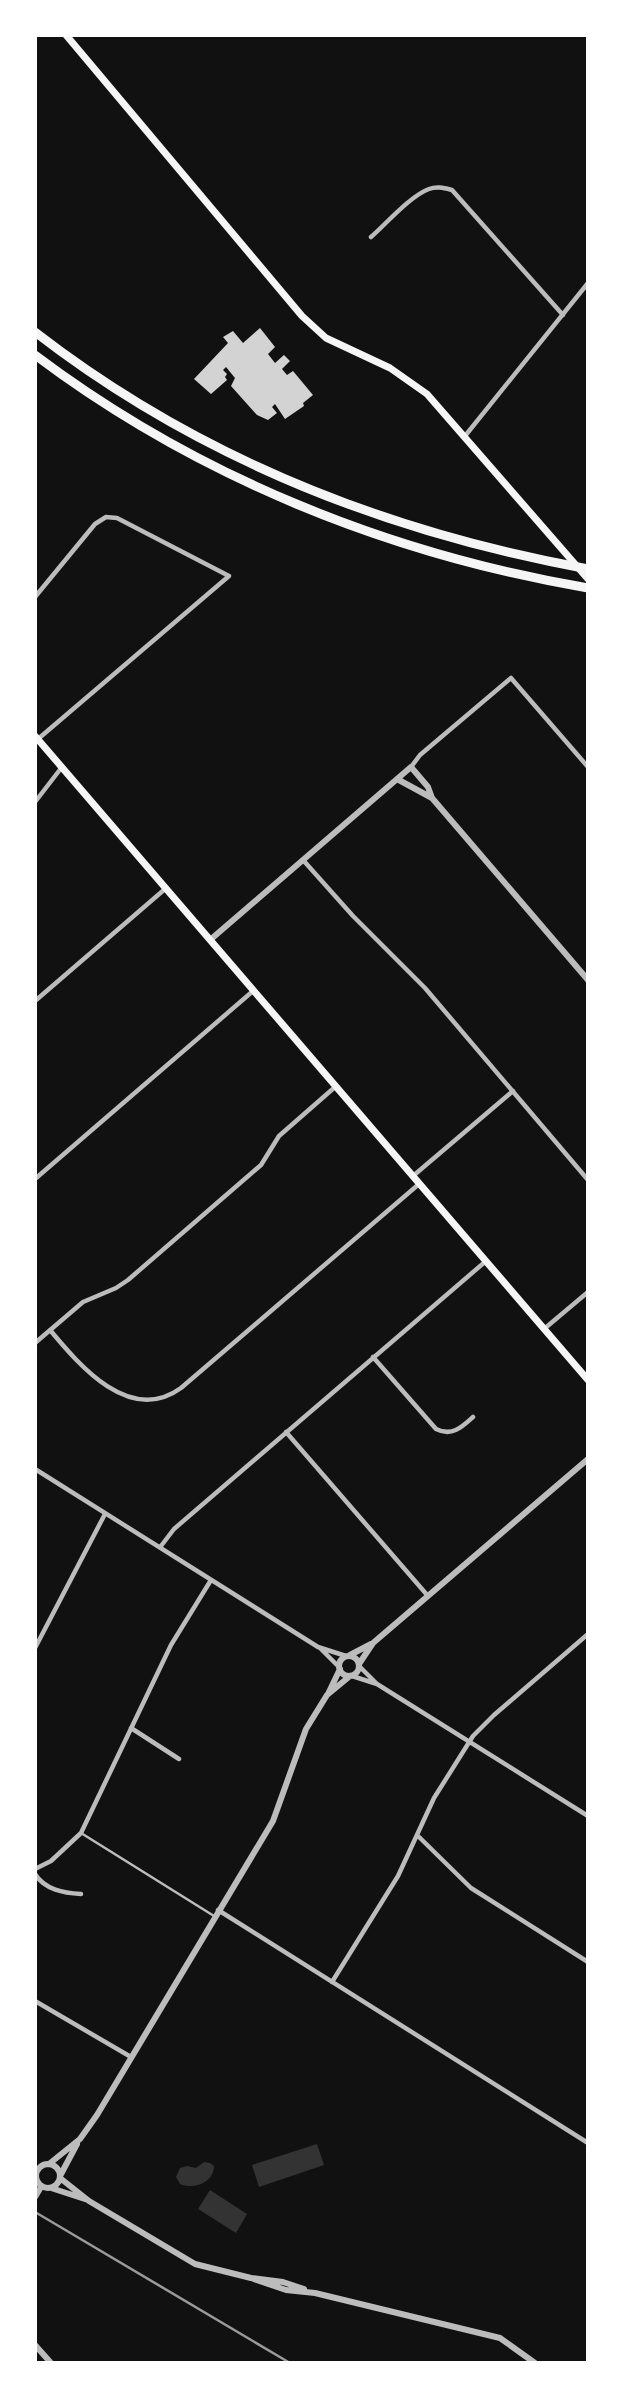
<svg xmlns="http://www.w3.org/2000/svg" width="623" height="2398" font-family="Raleway,sans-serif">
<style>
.water{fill:#333}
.building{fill:#d3d3d3}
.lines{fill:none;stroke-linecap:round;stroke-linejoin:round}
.service{stroke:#bcbcbc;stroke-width:2.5}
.minor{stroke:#bcbcbc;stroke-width:4.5}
.tertiary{stroke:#bcbcbc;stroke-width:6}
.secondary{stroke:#f5f5f5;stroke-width:7}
.motorway{stroke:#f5f5f5;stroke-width:9}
.rail{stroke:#9a9a9a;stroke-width:2.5}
</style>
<rect width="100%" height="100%" fill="#111"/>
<path class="water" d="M317,2144L324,2165L259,2187L252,2165Z
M204,2162L210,2163L214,2166C214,2183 193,2190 180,2184L176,2177L180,2168L187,2166L196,2168Z
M210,2190L247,2214L236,2233L198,2209Z"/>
<path class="building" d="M260,328L275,347L268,354L275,363L284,355L290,361L282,369L287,375L293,371L313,395L303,403L304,406L285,419L275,404L272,407L277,413L268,420L257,415L231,386L235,378L226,367L223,370L227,374L225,377L227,380L211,394L194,379L228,343L223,337L233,331L243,343Z"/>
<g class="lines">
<path class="service" d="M81,1833L214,1916"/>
<path class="minor" d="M371,237C386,224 410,196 429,189C437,186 444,188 452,190L563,315
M465,436L588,283
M35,597L95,524L106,517L117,518L229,576L38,739
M411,767L420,755L511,678L588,767
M35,802L62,767
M303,860L353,916L425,988L588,1180
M35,1001L165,889
M413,1176L513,1091
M35,1179L253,991
M544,1329L588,1292
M50,1330C80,1366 130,1425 181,1388L419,1184
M35,1343L83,1302L116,1288L128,1280L261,1165L279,1136L335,1087
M373,1357L436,1429C452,1437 462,1427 473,1417
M286,1432L428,1596
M35,1469L318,1647L346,1656
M161,1546L174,1529L486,1261
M35,1648L105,1514
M320,1648L339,1667
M360,1667L377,1684
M352,1676L377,1684L588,1816
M131,1728L179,1759
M417,1835L471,1888L588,1962
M35,1869L51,1861L81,1833L171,1645L211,1580
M35,1874C45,1890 64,1893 81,1894
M218,1910L588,2143
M332,1982L398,1876L434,1798L473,1736L494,1715L588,1634
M35,2001L131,2057"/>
<path class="tertiary" d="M397,779L432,798L588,980
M210,940L411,767L428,787L432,798
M350,1655L371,1644
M339 1666a10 10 0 1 1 20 0a10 10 0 1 1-20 0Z
M359,1664L373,1643L588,1459
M328,1694L340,1669
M36 2176a12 12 0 1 1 24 0a12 12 0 1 1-24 0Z
M49,2164L80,2139L97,2115L273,1821L306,1729L327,1695L350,1676
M60,2176L77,2144
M60,2178L89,2201L195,2264L251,2278L283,2282L304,2289
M51,2188L88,2200
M35,2197L41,2187
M251,2278L286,2290L315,2293L500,2338L535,2363
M35,2345L51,2363"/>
<path class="secondary" d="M66,35L302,316L326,338L390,368L427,394L588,579
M35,736L588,1380"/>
<path class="motorway" d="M35,332C199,459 386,532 588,569
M35,355C197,477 389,554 588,588"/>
<path class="rail" d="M35,2212L290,2363"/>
</g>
<rect width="623" height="2398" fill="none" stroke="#ffffff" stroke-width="74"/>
</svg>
